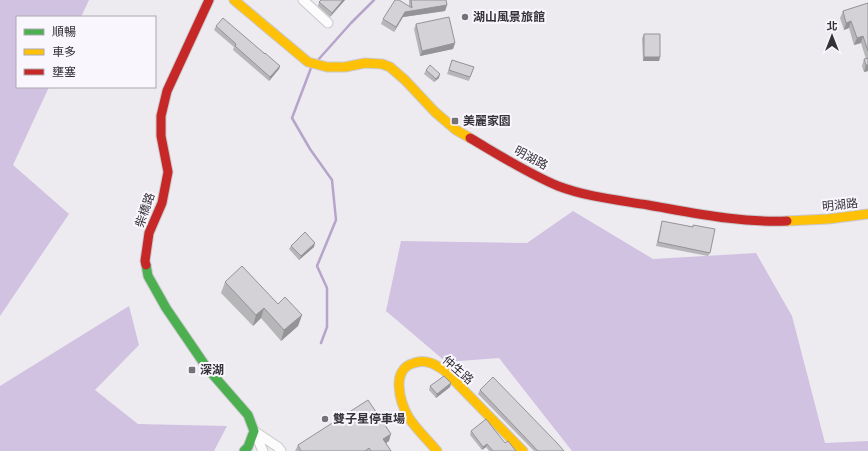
<svg xmlns="http://www.w3.org/2000/svg" width="868" height="451" font-family="'Asap Condensed','Noto Sans TC',sans-serif">
<style>
.forest{fill:#d1c2e2}
.lines{fill:none;stroke-linecap:round;stroke-linejoin:round}
.stream{stroke:#b6a4cb;stroke-width:2.5}
.street-casing{stroke:#c9c8cc;stroke-width:11}
.fast-casing{stroke:#c9c8cc;stroke-width:11}
.slow-casing{stroke:#c9c8cc;stroke-width:11}
.jam-casing{stroke:#c9c8cc;stroke-width:11}
.street{stroke:#fcfcfd;stroke-width:9}
.fast{stroke:#4caf50;stroke-width:9}
.slow{stroke:#ffc107;stroke-width:9}
.jam{stroke:#c62828;stroke-width:9}
.wall{fill:#b6b5b8}
.shaded-wall{fill:#949396}
.building{fill:#d4d2d6;stroke:#949396}
.poi-dot{fill:#757378;stroke:#faf6fe;stroke-width:1.5}
.labels{text-anchor:middle;stroke-width:4;stroke-linejoin:round;paint-order:stroke}
.poi-label{font-size:12px;font-weight:bold;fill:#343337;stroke:#faf6fe;text-anchor:start}
.street-label{font-size:12px;fill:#343337;stroke:#faf6fe}
</style>
<rect width="100%" height="100%" fill="#edebf0"/>
<path class="forest" d="M0,0H89L81,17H17V87H49L13,165L69,214L0,316Z
M573,211L653,259L756,253L792,316L825,443L868,441V451H572L499,358L446,362L386,311L401,241L527,243Z
M129,306L139,345L95,390L138,424L227,426L214,451H0V386Z"/>
<g class="lines">
<path class="stream" d="M318,60L351,23L374,0
M311,68L292,118L310,149L332,180L336,220L317,266L327,288V327L321,343"/>
<g class="street-casing">
<path id="street" d="M303,0L328,23
M254,431L278,447L281,451
M254,431L263,451"/>
</g>
<g class="fast-casing">
<path id="fast" d="M146,265L148,276L166,308L207,368L248,415L254,431L248,447L244,451"/>
</g>
<g class="slow-casing">
<path id="slow" d="M234,0L308,62L327,67H345L365,63L382,64L390,67L405,80L435,112L456,130L470,138
M787,221L828,219L868,214
M437,451C428,440 417,430 409,418C400,403 390,369 414,363C426,359 435,364 445,371L523,451"/>
</g>
<g class="jam-casing">
<path id="jam" d="M470,138C499,155 527,173 558,186C587,197 618,200 648,205C694,213 740,223 787,221
M146,265L145,261L149,233L162,203L168,172L161,136V116L167,91L209,0"/>
</g>
<use href="#street" class="street"/>
<use href="#fast" class="fast"/>
<use href="#slow" class="slow"/>
<use href="#jam" class="jam"/>
</g>
<path class="wall" d="M345,0L330,17L318,6L319,2Z
M409,0H446L447,5L445,11L403,17L394,32L381,24L383,19L409,6Z
M868,3V71L864,72L862,66L864,59H866L861,43L854,45L849,28L844,30L840,18L843,11Z
M416,24L455,43L453,49L420,56L414,29Z
M216,26L265,54L280,66L279,69L269,81L233,50L234,47L214,30Z
M644,34L660,57L659,61H643L642,38Z
M452,60L474,67L469,81L447,74Z
M426,70L439,78L434,82L424,74Z
M662,221L710,253L708,256L656,246Z
M291,246L314,247L299,260L289,249Z
M225,282L278,304L302,315L298,326L281,341L261,318L253,326L221,293Z
M451,383L450,387L436,398L429,390L430,386Z
M480,390L564,451H534L478,394Z
M471,431L505,443L516,451H489L486,447L482,450L470,435Z
M389,441L386,443L391,451H295L298,445Z"/>
<path class="shaded-wall" d="M343,0H345L330,17L332,13Z
M447,5L445,11L403,17L394,32L396,27L405,12Z
M851,21L849,28L844,30L846,23Z
M863,36L861,43L854,45L857,38Z
M455,43L453,49L420,56L422,51Z
M644,57H660L659,61H643Z
M866,65H868V71L864,72Z
M280,66L279,69L269,81L270,77Z
M440,74L439,78L434,82L436,79Z
M315,243L314,247L299,260L301,256Z
M264,308L261,318L253,326L256,315Z
M302,315L298,326L281,341L284,330Z
M451,383L450,387L436,398L437,394Z
M391,434L389,441L381,446L383,439Z
M487,444L486,447L482,450L483,447Z"/>
<path class="building" d="M321,0H343L332,13L319,2Z
M395,0H399L412,8L411,0H446L447,5L405,12L396,27L383,19Z
M868,3V51L863,36L857,38L851,21L846,23L843,11Z
M449,17L455,43L422,51L416,24Z
M223,18L265,54V53L280,66L270,77L235,46L236,44L216,26Z
M644,34H660V57H644Z
M868,58V65H866L864,59Z
M452,60L474,67L470,77L449,70Z
M430,65L440,74L436,79L426,70Z
M662,221L693,227V225L715,229L710,253L658,242Z
M305,232L315,243L301,256L291,246Z
M242,266L278,304L285,297L302,315L284,330L264,308L256,315L225,282Z
M444,376L451,383L437,394L430,386Z
M493,377L557,443L564,451H538L480,390Z
M368,400L391,434L383,439L391,451H371L369,448L365,451H301L298,445Z
M486,419L505,443L508,441L516,451H493L487,444L483,447L471,431Z"/>
<g class="poi-dot">
<circle cx="465" cy="17" r="4"/>
<rect x="451" y="117" width="8" height="8" rx="2"/>
<rect x="188" y="366" width="8" height="8" rx="2"/>
<circle cx="325" cy="419" r="4"/>
</g>
<g class="labels">
<g class="poi-label">
<text x="473" y="21">湖山風景旅館</text>
<text x="463" y="125">美麗家園</text>
<text x="200" y="374">深湖</text>
<text x="333" y="423">雙子星停車場</text>
</g>
<g class="street-label">
<text transform="translate(531 158) rotate(28)" y="4">明湖路</text>
<text transform="translate(840 205) rotate(-6)" y="4">明湖路</text>
<text transform="translate(145 210) rotate(-71)" y="4">柴橋路</text>
<text transform="translate(458 370) rotate(41)" y="4">仲生路</text>
</g>
</g>
<rect x="16" y="16" width="140" height="72" fill="#faf6fe" stroke="#aba8ae"/>
<rect x="24" y="29" width="20" height="6" fill="#4caf50" stroke="#aba8ae"/>
<text x="52" y="36" font-size="12" fill="#343337">順暢</text>
<rect x="24" y="49" width="20" height="6" fill="#ffc107" stroke="#aba8ae"/>
<text x="52" y="56" font-size="12" fill="#343337">車多</text>
<rect x="24" y="69" width="20" height="6" fill="#c62828" stroke="#aba8ae"/>
<text x="52" y="76" font-size="12" fill="#343337">壅塞</text>
<g transform="translate(832 36)" stroke="#faf6fe" stroke-width="3" paint-order="stroke">
<path d="M0-3L7 15L0 10L-7 15Z" fill="#343337"/>
<text y="-6" font-size="11" font-weight="bold" text-anchor="middle" fill="#343337">北</text>
</g>
</svg>
